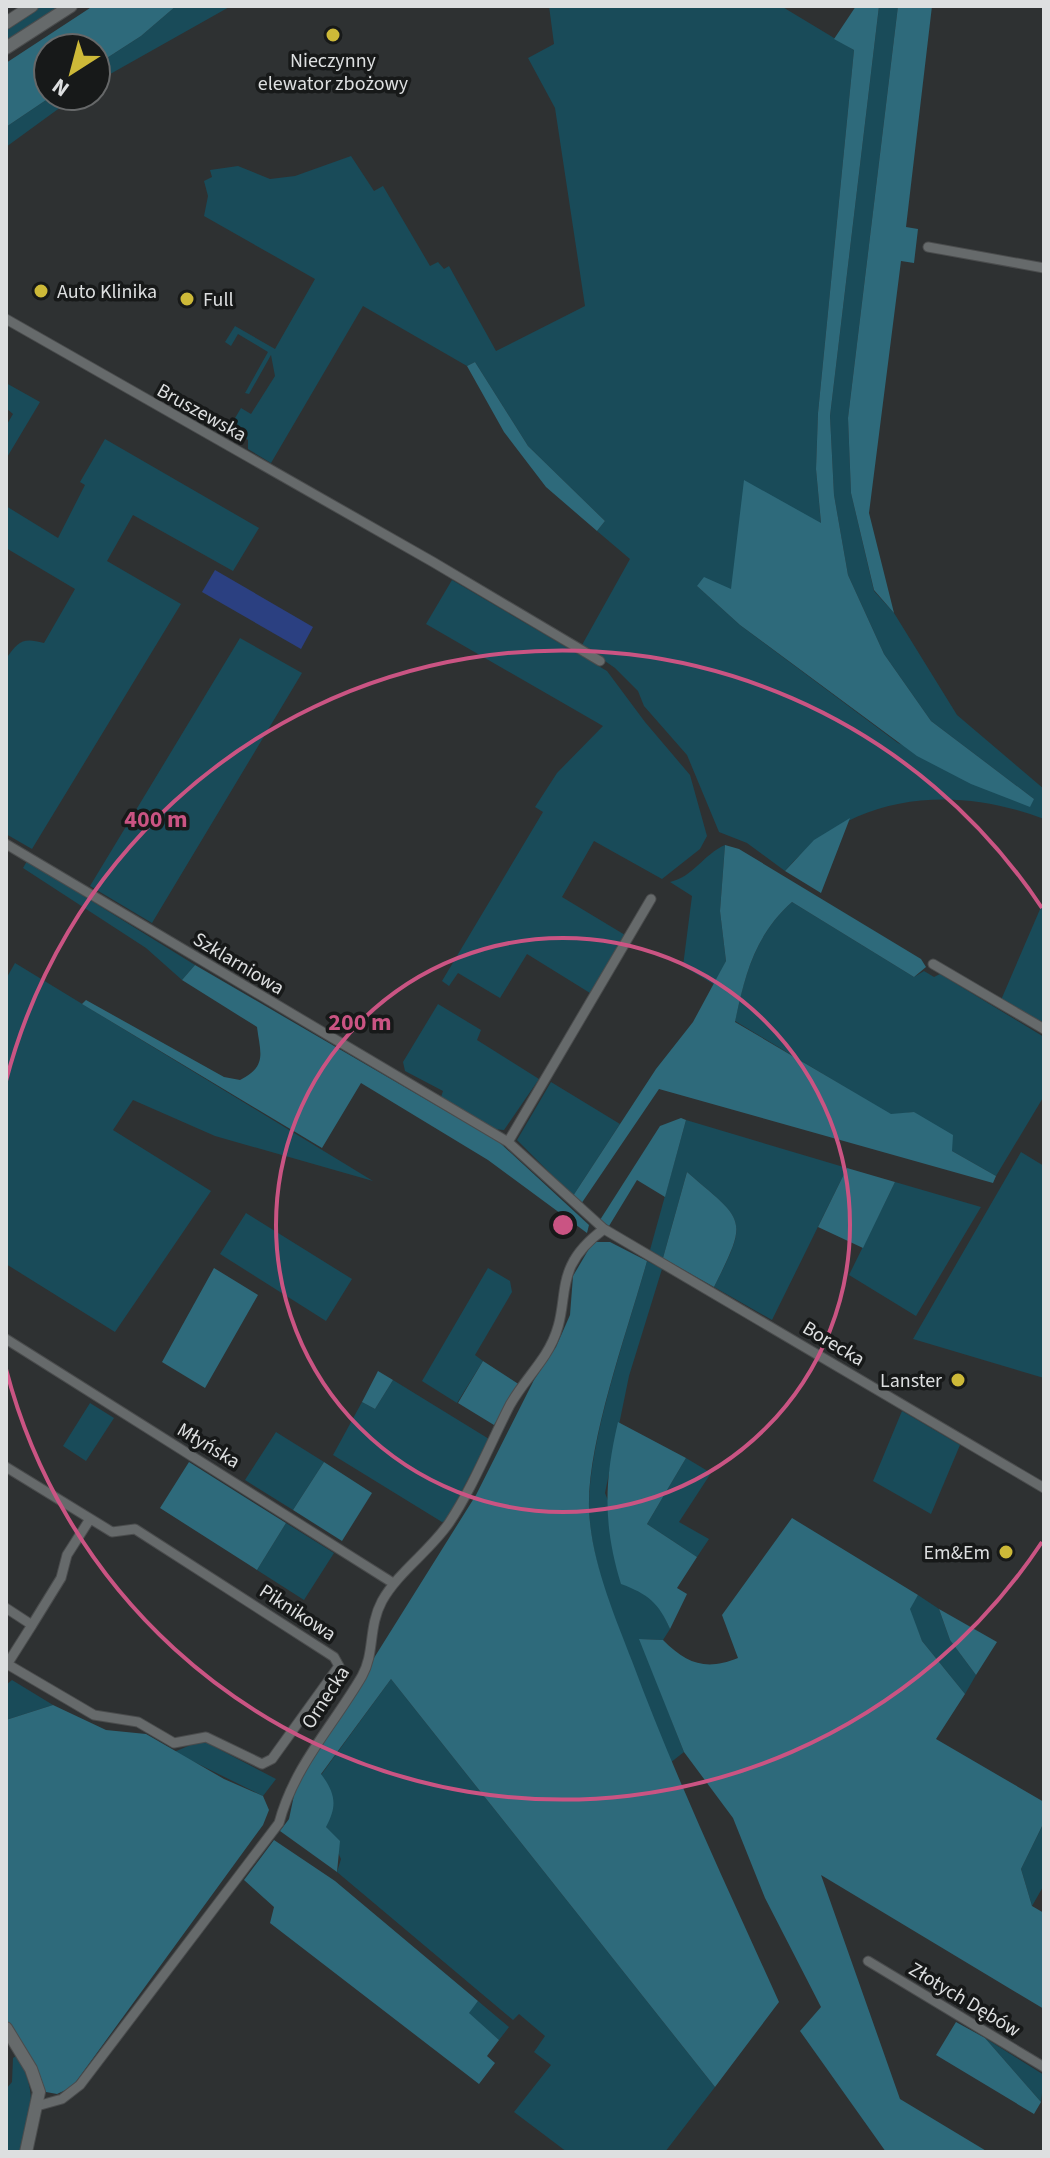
<svg xmlns="http://www.w3.org/2000/svg" width="1050" height="2158" font-family="'Source Sans 3',sans-serif">
<style>
.green{fill:#194b59}
.forest{fill:#2e6a7b}
.water{fill:#2b4081}
.lines{fill:none;stroke-linecap:round;stroke-linejoin:round}
.street-casing{stroke:#4a4c4d;stroke-width:11}
.secondary-casing{stroke:#4a4c4d;stroke-width:14}
.street{stroke:#666a6b;stroke-width:9}
.secondary{stroke:#666a6b;stroke-width:12}
.ring{fill:none;stroke:#ca5483;stroke-width:4}
.poi-dot{fill:#cdb938;stroke:#171919;stroke-width:3}
.labels{text-anchor:middle;stroke-width:7;stroke-linejoin:round;paint-order:stroke}
.poi-label{font-size:20px;fill:#dddfe0;stroke:#171919;text-anchor:start}
.street-label{font-size:20px;fill:#dddfe0;stroke:#171919}
.centre{fill:#ca5483;stroke:#171919;stroke-width:4}
.ring-label{font-size:24px;text-anchor:middle;font-weight:bold;fill:#ca5483;stroke:#171919;stroke-width:7;stroke-linejoin:round;paint-order:stroke}
</style>
<rect width="100%" height="100%" fill="#2e3132"/>
<path class="green" d="M41,6H60L6,42V30Z
M176,6H231L96,82V65L141,36Z
M549,6H781L854,50L818,413L816,469L821,524L731,590L697,586L740,625L898,743L1034,799L931,721L884,654L848,575L834,495L830,416L879,6H898L848,418L851,493L874,591L894,613L957,715L1044,789V819C952,784 851,793 785,871L747,843L719,832L687,755L644,706L638,691L615,668L582,645L630,559L597,531L605,521L528,446L475,362L467,366L363,306L271,463L248,449V440L242,436L234,440L225,435L241,408L251,414L275,376L271,355L249,394L245,393L268,352L238,334L231,346L225,342L235,326L275,349L315,279L204,216L208,196L204,181L212,177L210,170L238,166L270,179L295,176L351,156L374,191L383,186L430,266L438,262L444,269L449,266L496,351L585,306L555,108L528,58L554,44Z
M52,96H76L6,147V127Z
M6,383L40,402L6,459V426L13,414L6,408Z
M105,439L259,528L233,571L133,515L107,561L181,604L32,849L6,834V659C18,641 23,637 44,643L75,589L6,548V506L58,538L85,485L80,482Z
M452,580L607,671L645,722L690,775L707,836L700,849L662,879L594,841L562,897L625,935L590,993L527,954L500,998L458,973L449,986L442,981L543,812L535,807L557,773L603,726L426,624Z
M240,638L302,673L152,923L90,886Z
M725,845L720,911L726,961L715,985L683,966L692,896L670,882C693,877 704,854 725,845Z
M27,861L195,965L182,980L146,948L23,868Z
M1044,900V1025L1001,1000Z
M792,902L914,977L924,971L934,977L940,974L1044,1037V1096L996,1176L952,1151L914,1112L891,1115L735,1021C745,974 755,935 792,902Z
M15,963L373,1181L215,1136L133,1100L113,1130L211,1191L115,1332L6,1264V979Z
M438,1004L481,1030L477,1040L539,1079L504,1130L493,1129L441,1097L443,1091L405,1071L403,1062Z
M551,1082L620,1124L573,1196L517,1140Z
M686,1120L847,1168L772,1320L714,1287C749,1218 745,1222 687,1172L663,1258L650,1250Z
M1021,1152L1044,1166V1378L913,1339Z
M895,1182L981,1207L916,1316L849,1275Z
M246,1213L352,1279L326,1321L220,1254Z
M647,1261L662,1269L629,1376L605,1493L645,1593L660,1606L670,1629L663,1640L640,1639L684,1752L670,1763C644,1694 591,1582 589,1509C588,1440 628,1330 647,1261Z
M488,1268L510,1281L512,1292L475,1355L483,1361L457,1403L422,1381Z
M393,1380L489,1439L446,1521L442,1522L333,1455L362,1402L375,1409Z
M90,1403L114,1418L86,1461L63,1446Z
M902,1411L960,1445L931,1514L873,1481Z
M276,1432L324,1462L293,1510L245,1480Z
M686,1458L711,1473L679,1522L709,1539L697,1557L647,1524Z
M286,1523L334,1553L304,1600L257,1570Z
M918,1595L939,1609L950,1640L976,1675L965,1694L922,1641L909,1609Z
M391,1679L715,2087L665,2152H567L514,2112L551,2065L534,2052L545,2036L519,2014L513,2020L337,1872L341,1859L326,1827L321,1775Z
M12,1680L53,1705L6,1720V1685Z
M200,1741L207,1743L276,1779L263,1796L174,1752Z
M1044,1822V1885L1032,1906L1021,1869Z
M478,2001L509,2027L499,2040L468,2013Z
M985,2038L1044,2075L1041,2102Z
M17,2055C39,2097 30,2107 22,2152H6V2089L12,2082L13,2058Z"/>
<path class="forest" d="M93,6H176L141,36L96,65V48H48V96H52L6,127V63Z
M856,6H879L830,416L834,495L848,575L884,654L931,721L1034,799L1030,807L971,784L917,756L740,625L697,586L704,577L731,589L744,480L821,523L816,469L818,413L854,50L834,39Z
M898,6H932L906,227L918,229L914,263L901,261L869,513L894,613L874,590L851,493L848,418Z
M475,362L528,446L605,521L597,531L546,487L504,432L467,366Z
M850,818L821,893L785,871L814,840Z
M725,845L739,849L921,959L926,967L914,977L792,902C755,935 745,974 735,1022L891,1114L914,1112L953,1135L952,1151L996,1176L993,1183L659,1089L581,1204L573,1196L656,1069L693,1022L726,961L720,911Z
M195,965L499,1142L589,1225L587,1233L488,1160L361,1083L322,1148L82,1004L86,1000L224,1077L240,1080C268,1066 260,1052 257,1027L182,980Z
M681,1118L686,1120L665,1197L637,1180L609,1226L600,1220L660,1126Z
M847,1168L895,1182L863,1248L818,1227Z
M687,1172C745,1222 749,1217 714,1287L663,1258Z
M593,1242H610L647,1261C628,1330 587,1441 589,1509C591,1561 614,1614 632,1661C675,1777 728,1889 779,2002L715,2087L391,1679L321,1774C335,1793 338,1805 326,1827L340,1841L337,1872L280,1831L289,1819L297,1781L476,1495L534,1380L556,1347L570,1315L573,1276Z
M214,1268L258,1295L205,1388L162,1362Z
M483,1361L520,1385L494,1425L458,1403Z
M378,1371L393,1380L375,1409L362,1402Z
M618,1422L686,1458L647,1524L697,1557L677,1588L687,1594L670,1629C659,1603 648,1594 621,1584C603,1525 604,1482 618,1422Z
M189,1462L286,1523L257,1570L160,1508Z
M324,1462L372,1493L342,1541L293,1510Z
M792,1518L918,1595L910,1609L922,1641L965,1694L936,1739L1044,1802V1822L1021,1869L1032,1906L1044,1913V2009L821,1875L900,2099L988,2152H886L800,2031L821,2007L765,1898L733,1818L684,1752L639,1639L663,1640C687,1664 706,1671 738,1658L722,1615Z
M939,1609L997,1642L976,1675L950,1640Z
M53,1705L106,1730L146,1734L224,1779L263,1796L269,1810L263,1825L72,2087L57,2094L46,2092L6,2020V1720Z
M274,1840L335,1881L478,2001L469,2013L499,2040L487,2056L495,2063L479,2084L270,1923L274,1907L244,1880Z
M956,2022L985,2038L1041,2102L1034,2114L936,2055Z"/>
<path class="water" d="M215,570L313,627L301,649L202,592Z"/>
<g class="lines">
<g class="street-casing">
<path id="street" d="M928,247L1044,268
M6,319L433,562L600,661
M6,844L508,1142L604,1229L1044,1488
M933,964L1044,1029
M508,1142L651,899
M6,1339L393,1583
M6,1467L112,1532L135,1529L334,1657L339,1666L272,1759L262,1764L206,1737L174,1743L138,1722L94,1715L7,1664
M6,1608L32,1625L6,1666
M32,1625L61,1578L67,1555L90,1519
M868,1961L1044,2067
M37,2106L62,2099L80,2085L279,1823C294,1766 333,1726 362,1676C375,1653 368,1627 382,1601C399,1571 429,1552 449,1523C473,1487 490,1444 510,1405C520,1387 534,1372 545,1355C578,1304 544,1273 604,1229"/>
</g>
<g class="secondary-casing">
<path id="secondary" d="M6,23L32,6
M6,48L71,6
M6,2028L31,2069L39,2092L26,2152"/>
</g>
<use href="#street" class="street"/>
<use href="#secondary" class="secondary"/>
</g>
<g class="ring">
<circle cx="563" cy="1225" r="287"/>
<path d="M1042 1542A575 575 0 0 1 6 1369M6 1081A575 575 0 0 1 1042 908"/>
</g>
<g class="poi-dot">
<circle cx="333" cy="35" r="8"/>
<circle cx="41" cy="291" r="8"/>
<circle cx="187" cy="299" r="8"/>
<circle cx="958" cy="1380" r="8"/>
<circle cx="1006" cy="1552" r="8"/>
</g>
<g class="labels">
<g class="poi-label">
<text x="333" y="67" text-anchor="middle">Nieczynny<tspan x="333" dy="23">elewator zbożowy</tspan></text>
<text x="57" y="298">Auto Klinika</text>
<text x="203" y="306">Full</text>
<text x="942" y="1387" text-anchor="end">Lanster</text>
<text x="990" y="1559" text-anchor="end">Em&amp;Em</text>
</g>
<g class="street-label">
<text transform="translate(202 412) rotate(29)" y="7">Bruszewska</text>
<text transform="translate(239 963) rotate(31)" y="7">Szklarniowa</text>
<text transform="translate(834 1343) rotate(31)" y="7">Borecka</text>
<text transform="translate(209 1445) rotate(31)" y="7">Młyńska</text>
<text transform="translate(298 1612) rotate(33)" y="7">Piknikowa</text>
<text transform="translate(325 1697) rotate(-57)" y="7">Ornecka</text>
<text transform="translate(965 1999) rotate(31)" y="7">Złotych Dębów</text>
</g>
</g>
<circle cx="563" cy="1225" r="12" class="centre"/>
<g class="ring-label">
<text x="156" y="827">400 m</text>
<text x="360" y="1030">200 m</text>
</g>
<rect width="1050" height="2158" fill="none" stroke="#dddfe0" stroke-width="16"/>
<g transform="translate(72 72) rotate(216)"><circle r="38" fill="#171919" stroke="#666869" stroke-width="2"/>
<path d="M0-6L14 30L0 20L-14 30Z" fill="#cdb938"/>
<text y="-12" font-size="22" font-weight="bold" text-anchor="middle" fill="#dddfe0">N</text>
</g>
</svg>
